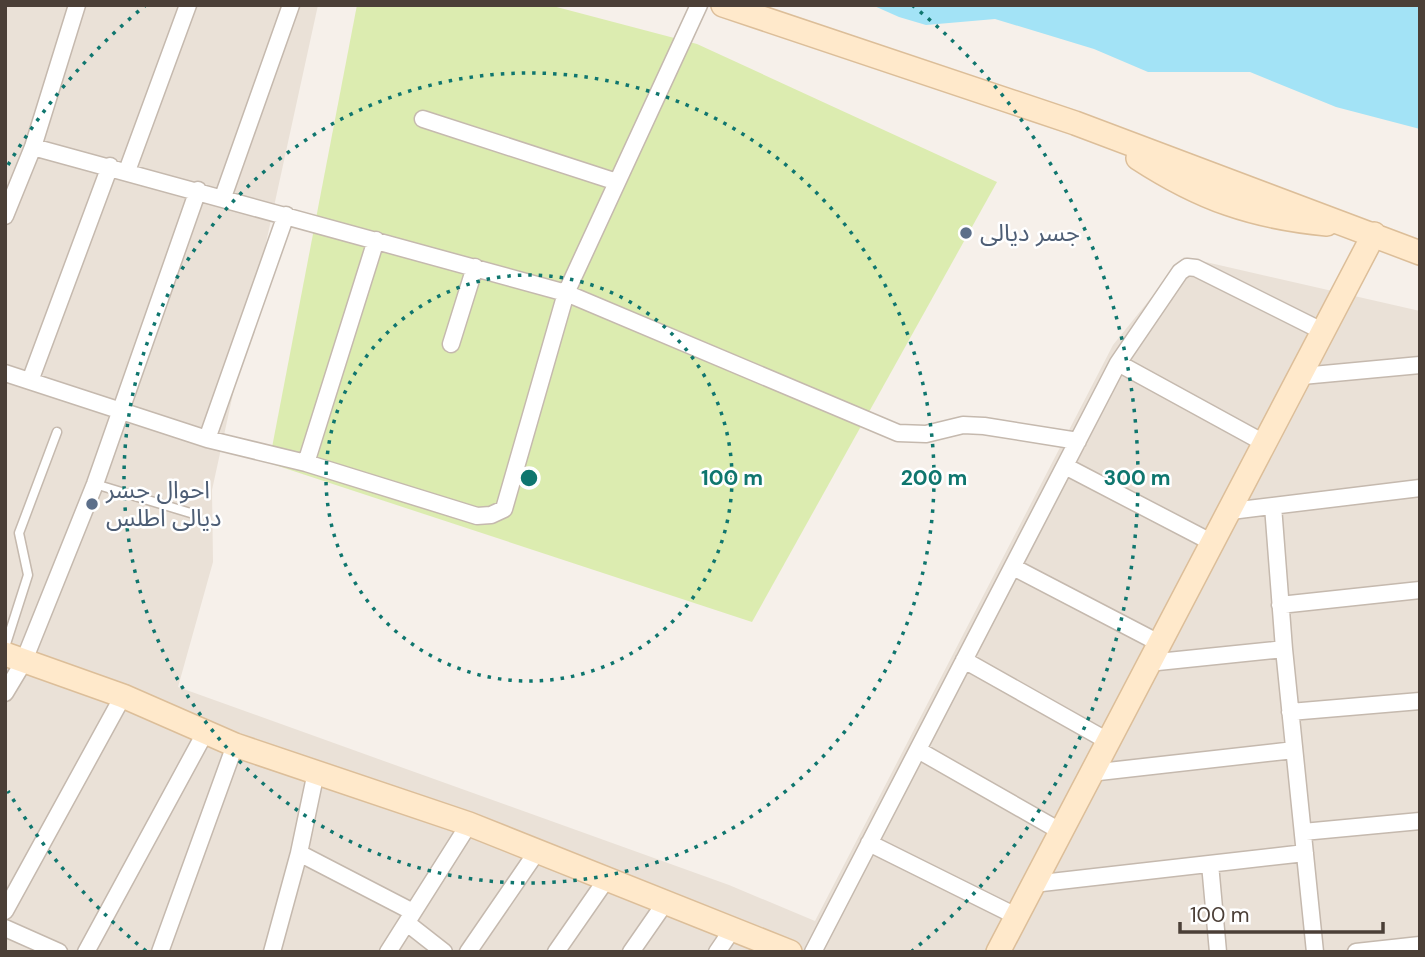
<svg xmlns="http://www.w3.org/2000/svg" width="1425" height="957" font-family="'DM Sans','Noto Sans Arabic',sans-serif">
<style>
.residential{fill:#eae1d7}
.green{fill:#dcecb0}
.water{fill:#a3e3f6}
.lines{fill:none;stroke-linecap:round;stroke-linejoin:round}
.lane-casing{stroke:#c5b9ae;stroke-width:11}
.street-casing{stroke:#c5b9ae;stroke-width:19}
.secondary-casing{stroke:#dcbe99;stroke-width:26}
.lane{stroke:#fff;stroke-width:8}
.street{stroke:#fff;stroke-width:16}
.secondary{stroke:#ffe9cb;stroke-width:23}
.ring{fill:none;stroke:#0f766e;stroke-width:3.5;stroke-dasharray:3.5 7}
.service-dot{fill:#5c6f8a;stroke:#fff;stroke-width:2.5}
.labels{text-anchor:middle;stroke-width:5;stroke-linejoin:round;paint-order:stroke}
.service-label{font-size:24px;fill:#4e5e75;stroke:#fff;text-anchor:start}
.centre{fill:#0f766e;stroke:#fff;stroke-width:3.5}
.ring-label{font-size:21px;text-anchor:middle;font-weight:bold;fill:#0f766e;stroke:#fff;stroke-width:5;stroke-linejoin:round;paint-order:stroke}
</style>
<rect width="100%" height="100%" fill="#f6f0ea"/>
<path class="residential" d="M5,5H318L212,490L213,562L178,687L729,885L815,921L1113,345L1184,257L1420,311V952H5Z"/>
<path class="green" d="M357,5H549L697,44L997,182L752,622L269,463Z"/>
<path class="water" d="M872,5H1420V129L1336,107L1250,72H1148L1094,49L995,19L926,25L899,17Z"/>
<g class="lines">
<g class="lane-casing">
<path id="lane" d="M95,484L197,515
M5,647L28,575L19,533L57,432"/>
</g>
<g class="street-casing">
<path id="street" d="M423,119L617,182
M33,147L566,293L898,433L926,434L963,425L984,426L1078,441
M127,171L188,5
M223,197L291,5
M5,216L33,147L77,5
M451,344L475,267
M1118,363L1266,444
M5,373L207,439L306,463L477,516L491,515L504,509L566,293L699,5
M1302,376L1420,365
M30,381L110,166
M207,439L286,215
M306,463L376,240
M1065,466L1213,543
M1273,506L1284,649L1315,952
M1231,511L1420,488
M1013,567L1159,643
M1280,605L1420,590
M964,660L1106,740
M1148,663L1284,649
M5,693L23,663L95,484L198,190
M1290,712L1420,701
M918,750L1060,831
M1090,773L1294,750
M1303,832L1420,821
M869,843L1016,916
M299,853L413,912
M1210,864L1218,952
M1033,884L1305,853
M5,911L123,696
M407,923L444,952
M5,928L59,952
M86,952L206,731
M160,952L235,745
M272,952L299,853L316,772
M388,952L469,824
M468,952L536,853
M556,952L606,880
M631,952L665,903
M717,952L734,927
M813,952L1118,363L1180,272L1187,267L1196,268L1324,332
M1356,952L1420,945"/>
</g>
<g class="secondary-casing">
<path id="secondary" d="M723,5L1075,123L1420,253
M1138,158C1201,199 1253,217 1327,224
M5,654L123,696L235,745L469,824L790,952
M998,952L1374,234"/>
</g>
<use href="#lane" class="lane"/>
<use href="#street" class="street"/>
<use href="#secondary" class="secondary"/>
</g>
<g class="ring">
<circle cx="529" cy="478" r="203"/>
<circle cx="529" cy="478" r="405"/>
<path d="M146 951A608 608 0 0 1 8 791M8 165A608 608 0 0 1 146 5M912 5A608 608 0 0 1 912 951"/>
</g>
<g class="service-dot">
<circle cx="966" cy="233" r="7"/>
<circle cx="92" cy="504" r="7"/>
</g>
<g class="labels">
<g class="service-label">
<text x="980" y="241">جسر ديالى</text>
<text x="106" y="498">احوال جسر<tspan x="106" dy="28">ديالى اطلس</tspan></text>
</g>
</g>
<circle cx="529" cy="478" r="10" class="centre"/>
<g class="ring-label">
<text x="732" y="485">100 m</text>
<text x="934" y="485">200 m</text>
<text x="1137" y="485">300 m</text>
</g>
<rect width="1425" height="957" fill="none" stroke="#4b3f37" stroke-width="14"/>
<path d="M1180 922v10h203v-10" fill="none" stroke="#4b3f37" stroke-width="3.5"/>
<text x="1190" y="922" font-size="21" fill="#4b3f37" stroke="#ffffff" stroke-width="5" paint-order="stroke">100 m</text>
</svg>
